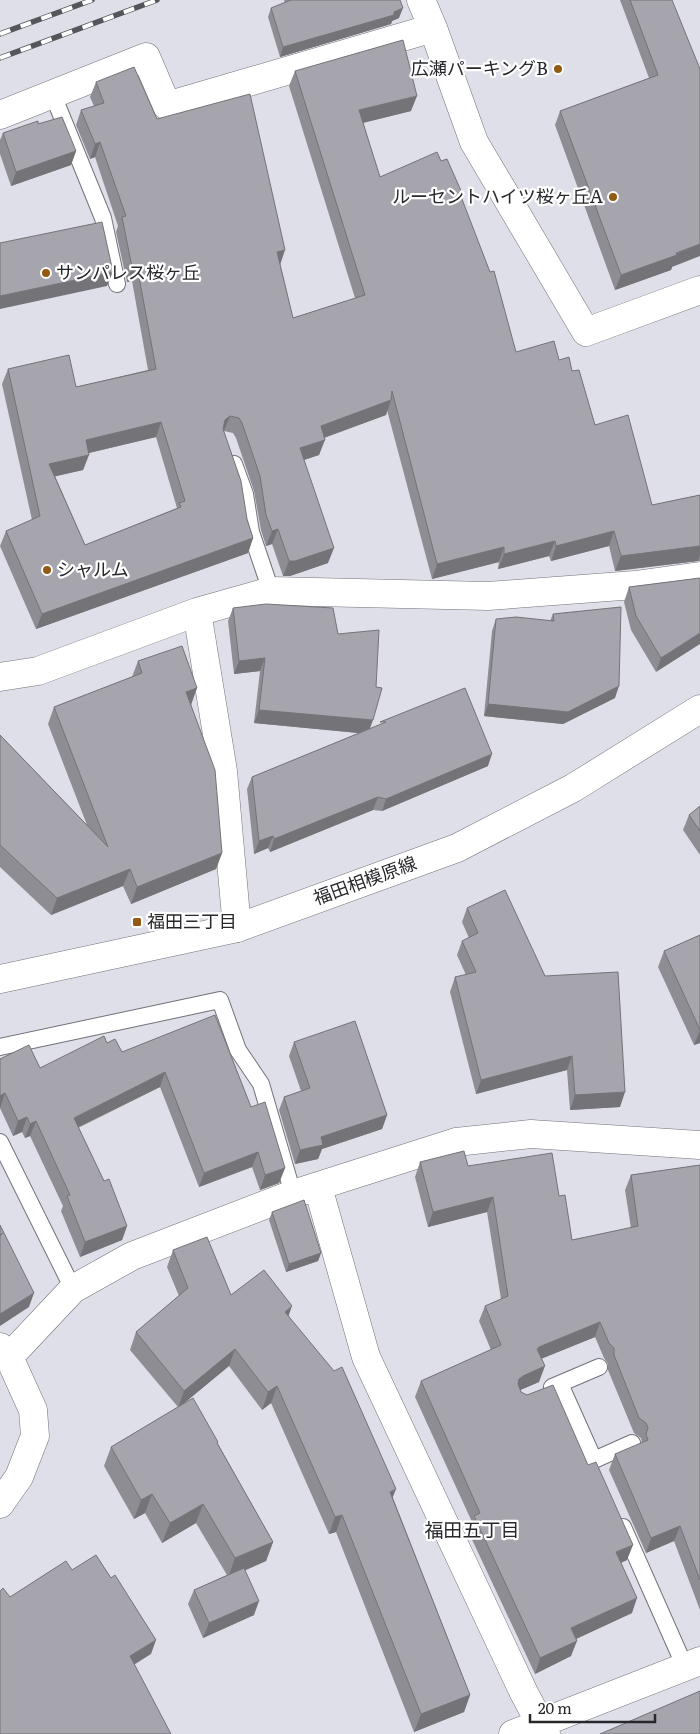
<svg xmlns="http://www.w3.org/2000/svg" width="700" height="1734" font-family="Literata,'Noto Sans JP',serif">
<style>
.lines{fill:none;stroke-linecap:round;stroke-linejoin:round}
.service-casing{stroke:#71727a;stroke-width:18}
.minor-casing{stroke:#71727a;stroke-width:29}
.tertiary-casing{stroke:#71727a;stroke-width:29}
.service{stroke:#fff;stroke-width:16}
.minor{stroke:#fff;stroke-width:28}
.tertiary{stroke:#fff;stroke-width:28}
.rail-casing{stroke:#55565b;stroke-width:5.5}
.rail{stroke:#fff;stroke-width:4;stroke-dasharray:11;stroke-linecap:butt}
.wall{fill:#8f8d94;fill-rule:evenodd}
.shaded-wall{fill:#747378}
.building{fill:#a6a4ac;stroke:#747378;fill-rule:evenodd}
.poi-dot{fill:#925a13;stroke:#fff;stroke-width:2}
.labels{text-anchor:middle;stroke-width:4.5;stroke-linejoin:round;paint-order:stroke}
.poi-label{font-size:18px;fill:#27282b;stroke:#fff;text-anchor:start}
.street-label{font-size:18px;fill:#27282b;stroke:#fff}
.neighbourhood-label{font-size:19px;fill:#27282b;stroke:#fff}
</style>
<rect width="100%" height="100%" fill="#dedfe8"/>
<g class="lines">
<g class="service-casing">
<path id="service" d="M53,95L103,218L117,284
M234,464L245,494L251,532L271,591
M0,1047L220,1000L238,1050L261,1084L293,1194
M0,1142L73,1289
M560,1384L594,1460L632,1443
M552,1387L599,1367
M623,1527L685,1667"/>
</g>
<g class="minor-casing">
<path id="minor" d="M433,28L474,142L586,332L700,290
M0,115L146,57L167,106L433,28L421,0
M197,612L223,771L237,928
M0,677L38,671L197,612L271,591L488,596L635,585L700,576
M318,1187L366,1357L524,1693L546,1734
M0,1347L9,1357L33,1410L35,1436L19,1477L0,1504
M9,1357L73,1289L132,1256L293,1194L456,1142L531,1134L700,1145
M513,1734L700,1661"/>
</g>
<g class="tertiary-casing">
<path id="tertiary" d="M0,979L237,928L457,848L573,788L700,709"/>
</g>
<use href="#service" class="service"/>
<use href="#minor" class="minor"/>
<use href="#tertiary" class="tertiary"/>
<g class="rail-casing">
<path id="rail" d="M0,34L92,0
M0,58L157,0"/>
</g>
<use href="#rail" class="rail"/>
</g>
<path class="wall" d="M284,0H400L399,18L392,21L391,24L280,57L268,17L271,8L285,3Z
M620,0H672V267L671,270L615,290L555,125L560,111L649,78Z
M295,71L411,111L363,123L380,177L441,161L462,193L461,196L516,352L559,360L572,371L595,425L652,505L700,495V561H698L615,571L609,546L551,561L549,556L498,569L499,562L432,579L387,410L386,415L324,438L319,455L304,460L328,563L290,576H283L272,544L266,546L261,530L254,491L236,438L233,433L224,431L247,519L253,538L248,553L36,629L0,546L6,531L32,520L2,384L8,369L76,387L148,370L132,281L127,282L116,232L118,226L95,157L90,159L76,125L81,110L94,106L90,97L96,82L157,119L280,264L293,318L355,298L289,86ZM156,437L177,508L85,545L55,476L83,470L89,453Z
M38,124L76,151L71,165L11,186L0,154V140L3,133Z
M700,578L656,672L631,630L624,602L629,587Z
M233,608L338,634L370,729L488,766L382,811L373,810L270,852L268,848L254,854L247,789L252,777L360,733L254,723L260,671L234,674L228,621Z
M553,614L615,698L563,724L484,716L492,631L496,619L550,621Z
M138,661L197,688L191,704L222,853L216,869L131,904L123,886L51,915L0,867V735L87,825L48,724L54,707L132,677Z
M700,806V855L683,830L689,815Z
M467,908L545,976L620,1107L570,1110L567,1070L476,1094L450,992L455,977L466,975L457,955L462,941L469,938L462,922Z
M700,935V1043L694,1045L658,967L664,951Z
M294,1042L387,1115L382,1129L322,1149L318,1159L295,1164L279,1110L284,1097L301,1091L289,1056Z
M107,1043L122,1052L251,1107L285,1168L279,1183L260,1190L252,1167L199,1187L160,1087L78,1128L104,1181L127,1226L122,1240L80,1257L61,1211L63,1206L30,1136L25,1138L22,1132L13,1136L0,1108V1059L40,1068Z
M420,1162L468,1166L559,1196L572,1240L631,1228L625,1190L631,1175L700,1165V1610L674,1541L646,1553L609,1470L615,1454L642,1443L641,1438L634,1433L608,1370V1364L604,1358L595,1337L541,1359L539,1382L520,1390L627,1560L621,1563L632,1613L576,1639L571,1656L535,1674L468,1531L472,1522L415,1397L421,1381L491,1350L479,1321L485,1306L501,1299L487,1212L428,1227L415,1177Z
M272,1212L321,1253L318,1261L286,1272L269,1220Z
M173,1250L231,1295L289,1316L393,1498L470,1695L464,1712L414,1732L336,1532L329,1534L271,1403L262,1410L229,1366L182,1405L218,1444L273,1542L266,1561L245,1570L254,1615L203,1638L188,1604L194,1590L227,1575L196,1523L162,1543L145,1513L134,1519L104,1466L111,1447L178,1407L130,1350L136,1332L179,1296L167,1267Z"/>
<path class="shaded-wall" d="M403,8L399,18L392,21L391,24L280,57L283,47L394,12Z
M417,96L411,111L354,125L359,110Z
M100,142L95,157L90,159L95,144Z
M76,151L71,165L11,186L16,172Z
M700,244V256L672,267L671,270L615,290L621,275Z
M285,250L280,265L277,252Z
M137,266L132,281L127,282L132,267Z
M113,272L107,286L0,309V296Z
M391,400L386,415L315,441L321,426Z
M230,416L224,431L219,435L225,420Z
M161,422L156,437L80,455L86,440Z
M325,440L319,455L294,463L300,448Z
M89,455L83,470L44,479L49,464Z
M278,529L272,544L266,546L272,531Z
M614,531L609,546L551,561L556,546Z
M253,538L248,553L36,629L42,614Z
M555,541L549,556L498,569L504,554Z
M700,546V555L698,561L615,571L621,556Z
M504,547L499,562L432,579L437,564Z
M334,548L328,563L290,576H283L289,561Z
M700,633V644L656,672L661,658Z
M265,658L260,671L234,674L239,661Z
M619,686L615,698L563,724L484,716L488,704Z
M197,688L191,705L186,692Z
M259,710L373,720L368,734L254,723Z
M492,754L488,766L382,811L386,799Z
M378,797L373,810L270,852L274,839Z
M273,836L268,848L254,854L259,841Z
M222,853L216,869L131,904L137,887Z
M130,869L123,886L51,915L57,898Z
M700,1030V1043L694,1045Z
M572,1056L567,1070L476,1094L481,1080Z
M165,1072L160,1087L68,1132L74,1118Z
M625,1092L620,1107L570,1110L575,1095Z
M5,1093L0,1108V1096Z
M387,1115L382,1129L322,1149L318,1159L295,1164L300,1150L321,1137Z
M27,1117L22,1132L13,1136L18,1121Z
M36,1121L30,1136L25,1138L30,1124Z
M258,1152L252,1167L199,1187L204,1173Z
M285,1168L279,1183L260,1190L265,1175Z
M493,1197L487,1212L428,1227L433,1212Z
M127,1226L122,1240L80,1257L85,1242Z
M321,1253L318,1261L286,1272L289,1264Z
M34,1293L29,1307L0,1326V1314Z
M292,1306L286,1323L285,1312Z
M600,1322L595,1337L533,1362L539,1347Z
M235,1349L229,1366L178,1408L184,1391Z
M545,1366L539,1382L518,1391L514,1394L519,1379L523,1376Z
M277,1386L271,1403L262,1410L268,1392Z
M396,1489L389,1507L390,1492Z
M152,1494L145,1513L134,1519L141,1500Z
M203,1504L196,1523L162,1543L170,1523Z
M342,1515L336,1532L329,1534L335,1517Z
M680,1526L674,1541L646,1553L651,1538Z
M273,1542L266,1561L228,1578L235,1558Z
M633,1545L627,1560L611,1567L616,1552Z
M637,1598L632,1613L565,1644L571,1628Z
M259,1601L254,1615L203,1638L209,1623Z
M156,1640L151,1654L124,1671L130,1656Z
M577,1641L571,1656L535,1674L540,1658Z
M470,1695L464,1712L414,1732L421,1714Z"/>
<path class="building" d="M291,0H400L403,8L394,12V15L283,47L271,8Z
M630,0H672L700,69V244L676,253L677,255L621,275L560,111L658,75Z
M403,40L417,96L359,110L380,177L437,152L441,161L447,159L462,193L460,194L490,272L494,271L516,352L554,341L559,360L569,357L572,371L579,370L595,425L628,415L652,505L700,495V546L621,556L614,531L556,546L555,541L504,554V547L437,564L392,391L391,400L321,426L325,440L300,448L334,548L295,561H289L278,529L272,531L266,515L260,476L242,423L239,418L230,416L225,420L223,429L241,481L247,519L253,538L42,614L6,531L40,516L8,369L69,355L76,387L156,369L137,266L132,267L122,217L126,216L100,142L95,144L81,110L104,103L96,82L134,67L157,119L250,94L285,250L277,252L293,318L365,295L295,71ZM161,422L185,501L179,503L181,507L85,545L49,464L89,455L86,440Z
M62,117L76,151L16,172L3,133L38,121V124Z
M102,222L113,272L0,296V243Z
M700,578V633L661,658L636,616L629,587Z
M266,604L333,608L338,634L379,630L376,687L382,688L373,720L259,710L265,658L239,661L233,608Z
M621,607L619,686L568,712L488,704L496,619L516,617L554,621L553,614Z
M182,646L197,688L186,692L215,770L222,853L137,887L130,869L57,898L0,845V735L108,847L54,707L142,673L138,661Z
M465,688L492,754L386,799L378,797L274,839L273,836L259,841L252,777L386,722H380Z
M700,806V831L689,815Z
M505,890L545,976L618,972L625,1092L575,1095L572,1056L481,1080L455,977L476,972L462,941L478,933L467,908Z
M700,935V1030L664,951Z
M215,1015L251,1107L265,1102L285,1168L265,1175L258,1152L204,1173L165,1072L74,1118L104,1181L109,1179L127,1226L85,1242L67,1196L70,1195L36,1121L30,1124L27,1117L18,1121L5,1093L0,1096V1059L29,1045L40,1068L104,1036L107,1043L115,1039L122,1052Z
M355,1021L387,1115L321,1137L323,1145L300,1150L284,1097L310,1088L294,1042Z
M464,1151L468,1166L552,1153L559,1196L565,1195L572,1240L638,1226L631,1175L700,1165V1580L680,1526L651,1538L615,1454L648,1440L646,1434L648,1428L646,1423L639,1418L614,1355V1348L609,1343L600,1322L539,1347L537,1349L545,1366L523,1376L519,1379L518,1384L521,1392L527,1395L553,1385L588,1465L596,1462L633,1545L616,1552L637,1598L571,1628L577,1641L540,1658L474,1516L480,1513L421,1381L501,1345L485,1306L508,1296L493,1197L433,1212L420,1162Z
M304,1200L321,1253L289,1264L272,1212Z
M0,1225L34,1293L0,1314V1236L3,1233L0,1235Z
M207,1237L231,1295L264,1270L292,1306L285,1312L334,1371L342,1367L396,1489L390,1492L470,1695L421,1714L342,1515L335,1517L277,1386L268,1392L235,1349L184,1391L136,1332L188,1288L173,1250Z
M193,1398L218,1442L217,1443L273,1542L235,1558L203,1504L170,1523L152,1494L141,1500L111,1447Z
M96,1555L111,1578L115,1575L156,1640L130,1656L171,1734H0V1591L3,1588L10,1597L66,1561L72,1570Z
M244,1568L259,1601L209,1623L194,1590Z
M700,1691V1734H600Z"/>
<g class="poi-dot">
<circle cx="558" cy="69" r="5"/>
<circle cx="613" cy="197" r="5"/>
<circle cx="46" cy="273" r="5"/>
<circle cx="47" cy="570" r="5"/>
<rect x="132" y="917" width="10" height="10" rx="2.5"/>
</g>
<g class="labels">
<g class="poi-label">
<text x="548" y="75" text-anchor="end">広瀬パーキングB</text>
<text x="603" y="203" text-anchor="end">ルーセントハイツ桜ヶ丘A</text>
<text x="56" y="279">サンパレス桜ヶ丘</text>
<text x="57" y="576">シャルム</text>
<text x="147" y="928">福田三丁目</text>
</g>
<g class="street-label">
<text transform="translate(365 881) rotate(-20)" y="6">福田相模原線</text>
</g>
<g class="neighbourhood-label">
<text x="472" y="1537">福田五丁目</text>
</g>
</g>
<path d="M530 1714v8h125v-8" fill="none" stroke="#27282b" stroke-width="2.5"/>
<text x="538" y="1714" font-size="15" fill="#27282b" stroke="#ffffff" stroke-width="4" paint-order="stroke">20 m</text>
</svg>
